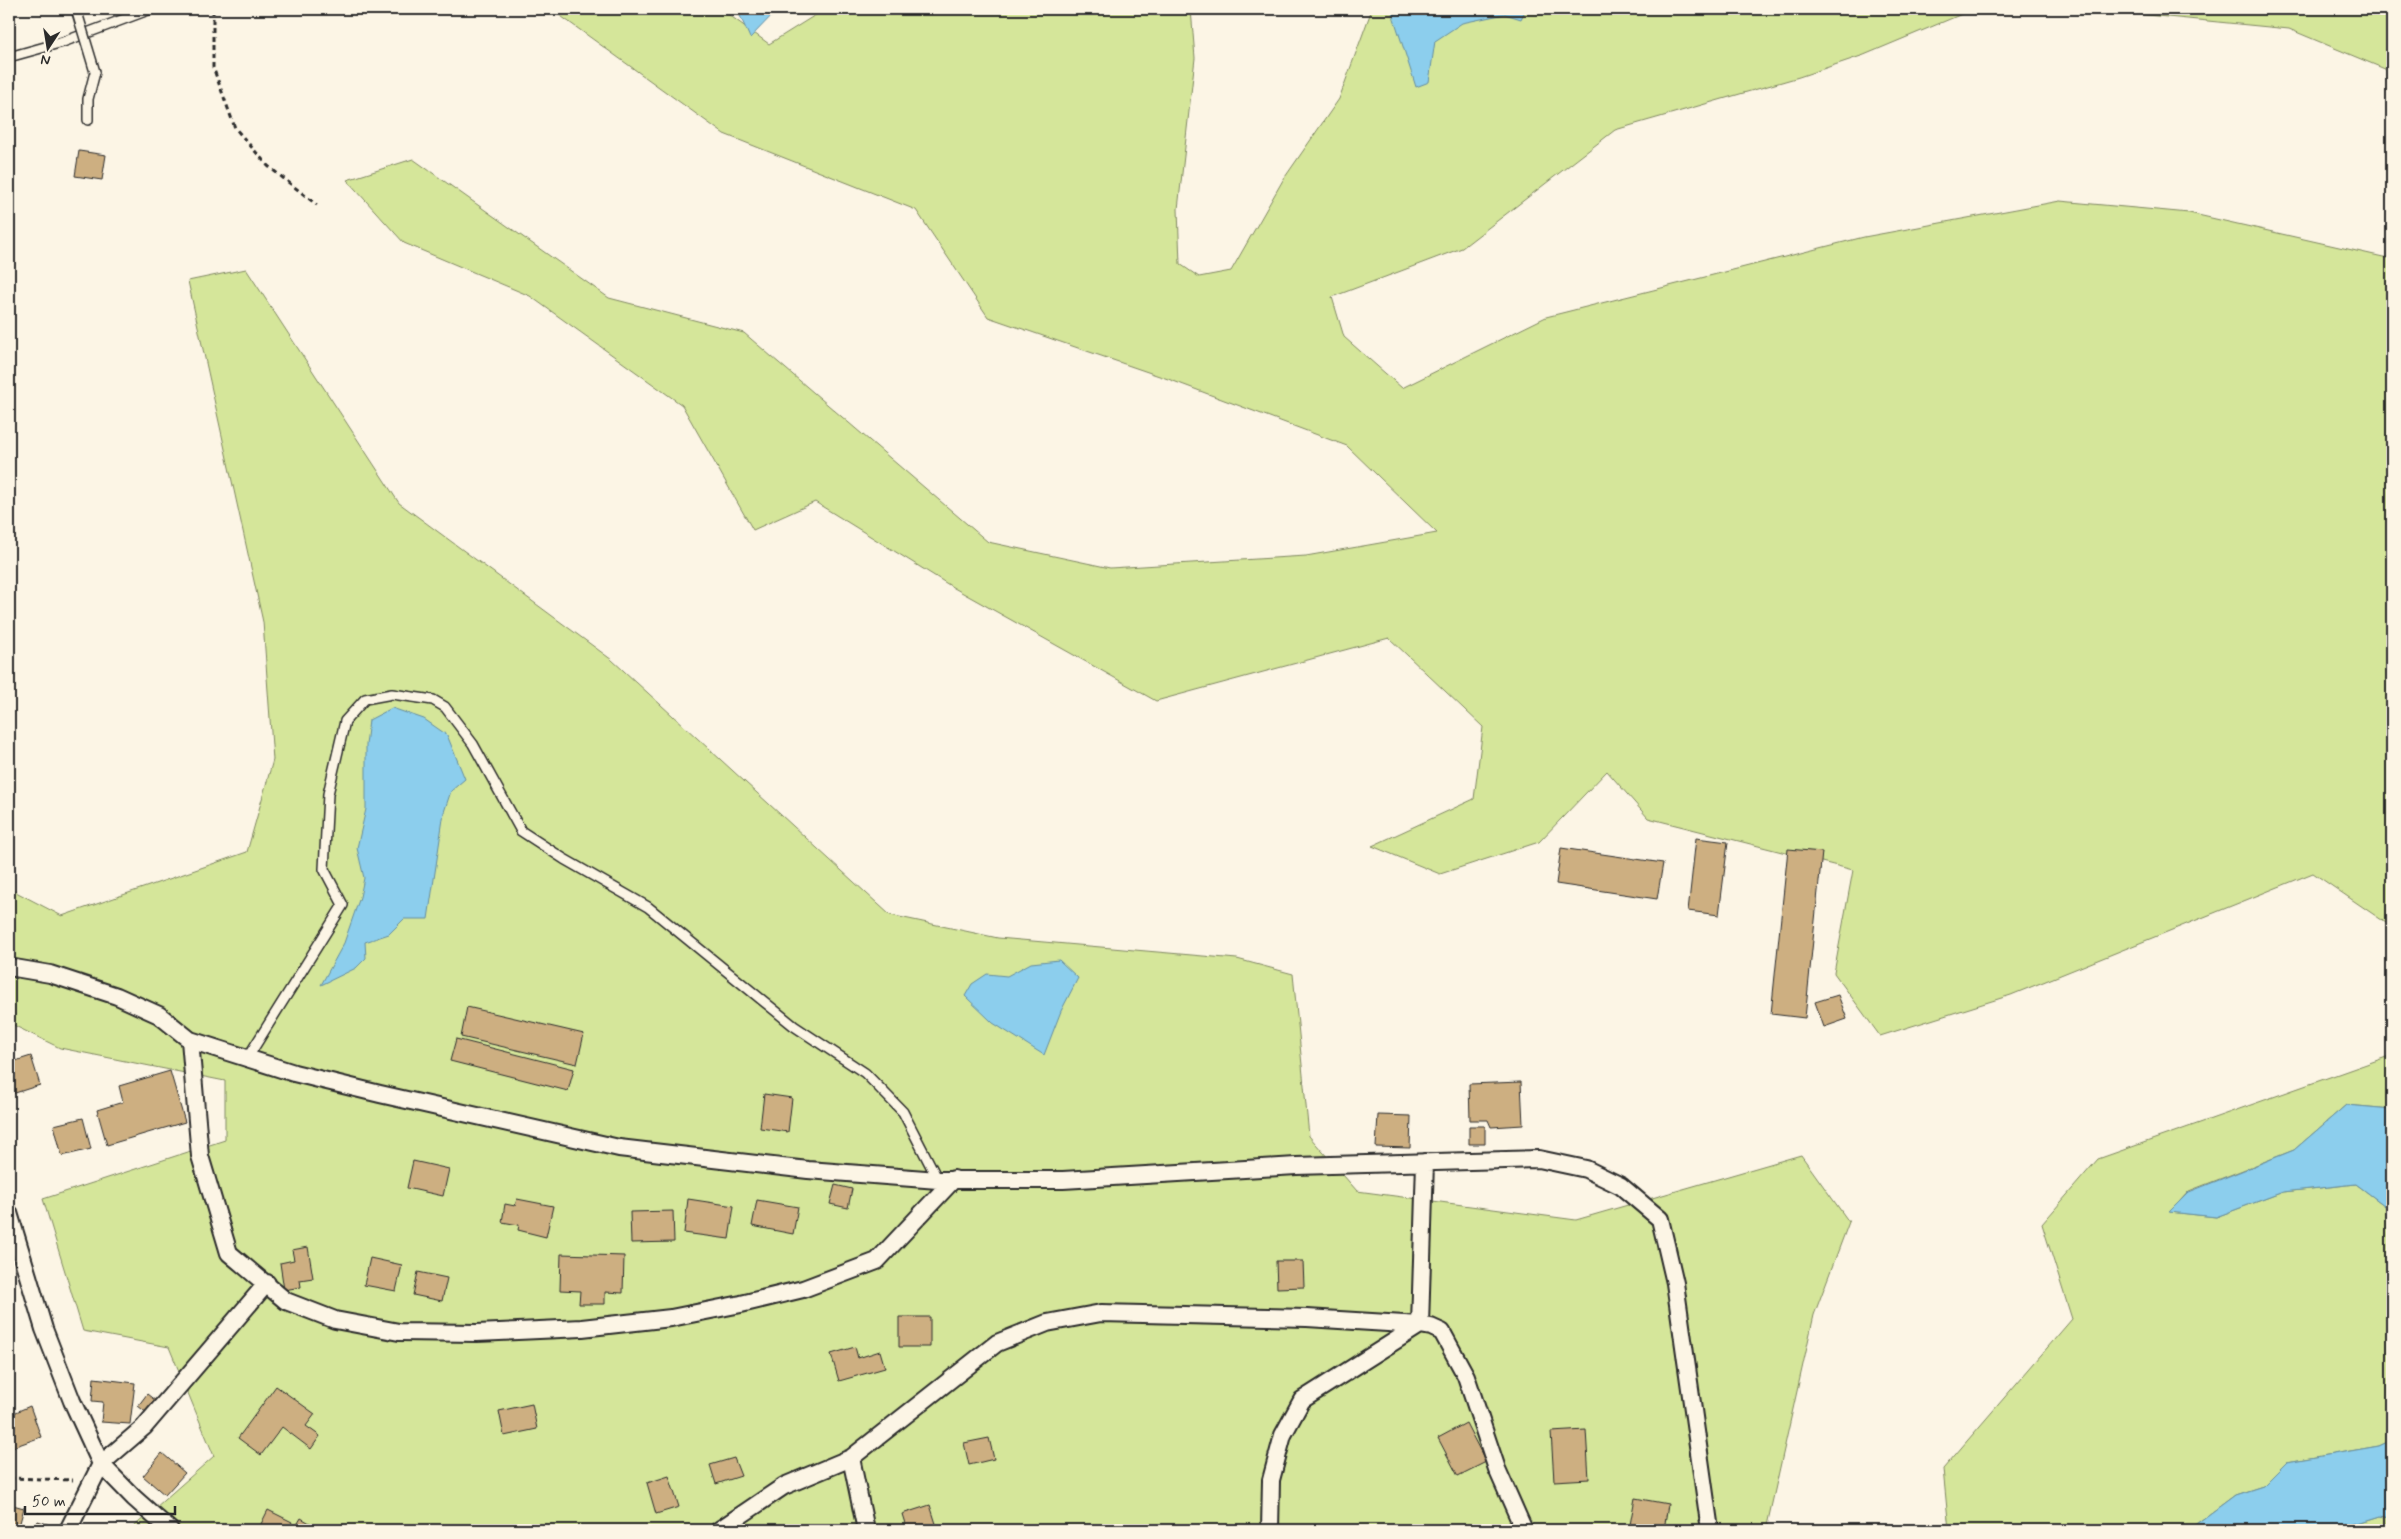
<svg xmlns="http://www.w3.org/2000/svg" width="2401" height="1539" font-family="Mynerve,sans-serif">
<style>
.green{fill:#d5e69a;stroke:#808862}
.water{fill:#8cceed;stroke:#658d9f}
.building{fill:#cdaf81;stroke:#2b2b2b}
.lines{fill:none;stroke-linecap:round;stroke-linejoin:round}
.lane-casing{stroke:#2b2b2b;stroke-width:12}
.street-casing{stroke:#2b2b2b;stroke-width:20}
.path{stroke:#2b2b2b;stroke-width:3;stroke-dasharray:5 4;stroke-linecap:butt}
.lane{stroke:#fcf5e5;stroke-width:9}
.street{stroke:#fcf5e5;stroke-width:16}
.lane-bridge-casing{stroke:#2b2b2b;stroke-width:12;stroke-linecap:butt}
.lane-bridge{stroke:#fcf5e5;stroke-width:9}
</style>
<rect width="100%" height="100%" fill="#fcf5e5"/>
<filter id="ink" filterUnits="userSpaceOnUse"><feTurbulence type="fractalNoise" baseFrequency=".02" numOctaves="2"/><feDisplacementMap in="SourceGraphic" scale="10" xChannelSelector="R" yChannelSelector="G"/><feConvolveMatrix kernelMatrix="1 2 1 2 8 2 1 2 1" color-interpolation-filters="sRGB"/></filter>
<g filter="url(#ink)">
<path class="green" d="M551,9H721L769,44L825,9H1191L1195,58L1178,209L1180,264L1199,277L1231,271L1283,180L1339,99L1372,9H1974L1864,55L1799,77L1615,130L1462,248L1332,297L1344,337L1402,388L1546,317L1864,237L2060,201L2189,213L2392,259V927L2313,873L2011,995L1880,1036L1834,973L1853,870L1648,818L1607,771L1539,842L1440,874L1372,846L1474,799L1483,727L1389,638L1156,701L954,588L815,502L753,530L682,405L530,296L404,243L347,180L413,159L609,298L744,333L988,542L1110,568L1306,556L1437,533L1347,446L1168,379L988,317L916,210L724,134Z
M2086,9H2392V72L2289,29Z
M246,269L399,503L612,660L890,915L998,938L1237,959L1293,974L1309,1136L1357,1191L1576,1220L1801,1155L1849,1222L1814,1315L1766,1530H130L214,1456L169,1347L83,1331L43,1199L225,1140V1081L60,1048L9,1023V899L14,891L62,916L247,852L273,760L263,622L188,281Z
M2392,1055V1109L2346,1105L2294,1150L2189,1191L2170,1212L2216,1217L2283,1192L2356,1184L2392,1211V1440L2379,1446L2287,1462L2263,1486L2235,1495L2188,1530H1949L1943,1469L2072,1319L2042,1224L2098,1159Z
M2381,1515L2392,1517V1530H2333Z"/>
<path class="water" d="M737,9H778L750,38Z
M1391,9H1526L1521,19L1505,14L1462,23L1435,41L1429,82L1416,87Z
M392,708L424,719L447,735L465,779L451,791L444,812L428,919H404L389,934L365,942L366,958L356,968L321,985L344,943L360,897L364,878L357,848L366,809V745L369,720Z
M1059,960L1078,978L1061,1011L1044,1055L993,1023L965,996L972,984L987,974L1007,976L1031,963Z
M2346,1105L2392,1109V1211L2356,1184L2283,1192L2216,1217L2169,1212L2189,1192L2294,1150Z
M2392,1440V1517L2381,1515L2333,1530H2188L2235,1495L2263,1486L2287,1462L2379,1446Z"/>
<path class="building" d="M79,151L106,155L102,180L75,176Z
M1696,838L1728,842L1719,915L1688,911Z
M1561,848L1663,863L1657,899L1556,884Z
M1788,849L1822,852L1805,1018L1771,1014Z
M1838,995L1847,1019L1824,1027L1815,1002Z
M467,1007L584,1034L577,1064L461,1037Z
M456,1039L574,1069L568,1091L450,1061Z
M31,1056L40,1085L12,1094L9,1086V1063Z
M170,1071L185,1122L107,1145L97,1110L123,1102L119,1086Z
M1521,1082L1523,1125L1491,1127L1488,1120H1470L1469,1084Z
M764,1094L792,1098L788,1132L760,1128Z
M1378,1115L1411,1116L1410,1148L1376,1147Z
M83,1118L91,1149L62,1156L54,1125Z
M1469,1126H1485V1144H1469Z
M413,1161L449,1169L443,1196L407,1188Z
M835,1185L852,1189L848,1208L830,1204Z
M517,1199L553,1206L546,1237L518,1230L519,1225L502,1222L505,1204L515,1206Z
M688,1199L734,1206L729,1239L684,1233Z
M757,1200L798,1207L793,1234L752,1226Z
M673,1211L674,1242L631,1243L630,1212Z
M308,1247L313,1278L300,1280L301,1287L284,1290L280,1263L294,1260L292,1250Z
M561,1254L624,1256L623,1293L605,1292V1304H579L580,1291L560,1290Z
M370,1258L402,1265L396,1291L364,1285Z
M1276,1261H1303L1304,1287L1277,1288Z
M418,1272L447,1278L442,1301L413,1295Z
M899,1317H930V1347H899Z
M855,1347L858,1358L880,1351L885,1368L839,1381L831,1354Z
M94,1378L135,1383L130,1424L101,1422L103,1402L92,1401Z
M276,1386L315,1414L306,1426L320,1436L311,1449L282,1427L261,1455L238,1438Z
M147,1394L156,1401L147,1413L138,1406Z
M532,1404L537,1429L504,1436L499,1411Z
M30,1406L41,1437L13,1447L9,1435V1415Z
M1466,1423L1486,1462L1458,1476L1438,1438Z
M1586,1430L1589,1479L1554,1481L1551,1432Z
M989,1438L994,1459L969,1465L964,1443Z
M162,1453L185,1473L165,1495L143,1476Z
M734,1458L741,1476L716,1484L710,1465Z
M669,1476L679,1507L656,1514L647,1483Z
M1635,1498L1668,1504L1664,1530H1629Z
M9,1504L24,1508L18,1530H9Z
M930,1505L938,1530H907L902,1514Z
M268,1510L292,1522L288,1530H258Z
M301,1518L322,1530H294Z
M38,1521L53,1526L52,1530H35Z
M516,1524L518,1530H489Z"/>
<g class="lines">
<g class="lane-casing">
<path id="lane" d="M9,57L63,42L151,9
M88,120V99L95,72
M248,1057L343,905L324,869L328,794L345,721L365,699L392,694L433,700L445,707L473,744L521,831L564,859L648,907L794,1026L865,1073L903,1112L938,1180"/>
</g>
<g class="street-casing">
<path id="street" d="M9,967L50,974L117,996L159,1015L190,1040L294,1073L380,1094L619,1148L808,1170L938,1180H1063L1296,1166L1539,1159L1586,1169L1621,1186L1660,1219L1675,1283L1710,1530
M190,1040L200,1156L229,1253L286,1301L335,1320L399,1332L477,1333L582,1328L671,1318L741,1304L803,1289L877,1261L954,1179
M9,1213L44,1329L72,1401L101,1464L134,1498L170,1530
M1420,1325L1425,1162
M851,1458L866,1530
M68,1530L101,1464L144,1427L267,1283
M719,1530L784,1486L851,1458L997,1343L1047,1323L1101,1313L1307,1318L1420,1325L1431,1327L1442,1332L1466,1376L1497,1469L1524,1530
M1270,1530L1271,1480L1283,1435L1302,1400L1420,1325"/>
</g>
<path class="path" d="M213,9V67L235,128L268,166L317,205
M9,1478L73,1480"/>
<use href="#lane" class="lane"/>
<use href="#street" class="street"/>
<g class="lane-bridge-casing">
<path id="lane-bridge" d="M76,9L95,72"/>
</g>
<use href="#lane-bridge" class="lane-bridge"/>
</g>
</g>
<rect width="2401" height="1539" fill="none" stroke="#fcf5e5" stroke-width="30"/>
<rect x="15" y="15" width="2371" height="1509" fill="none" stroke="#2b2b2b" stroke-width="2" filter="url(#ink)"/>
<g transform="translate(48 48) rotate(192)" stroke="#fcf5e5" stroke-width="4" paint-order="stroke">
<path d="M0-4L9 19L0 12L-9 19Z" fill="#2b2b2b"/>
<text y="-8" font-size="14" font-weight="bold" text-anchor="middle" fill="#2b2b2b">N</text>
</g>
<path d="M25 1506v8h150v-8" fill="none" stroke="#2b2b2b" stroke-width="2.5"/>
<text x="32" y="1506" font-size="15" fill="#2b2b2b" stroke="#fcf5e5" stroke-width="4" paint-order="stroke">50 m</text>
</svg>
